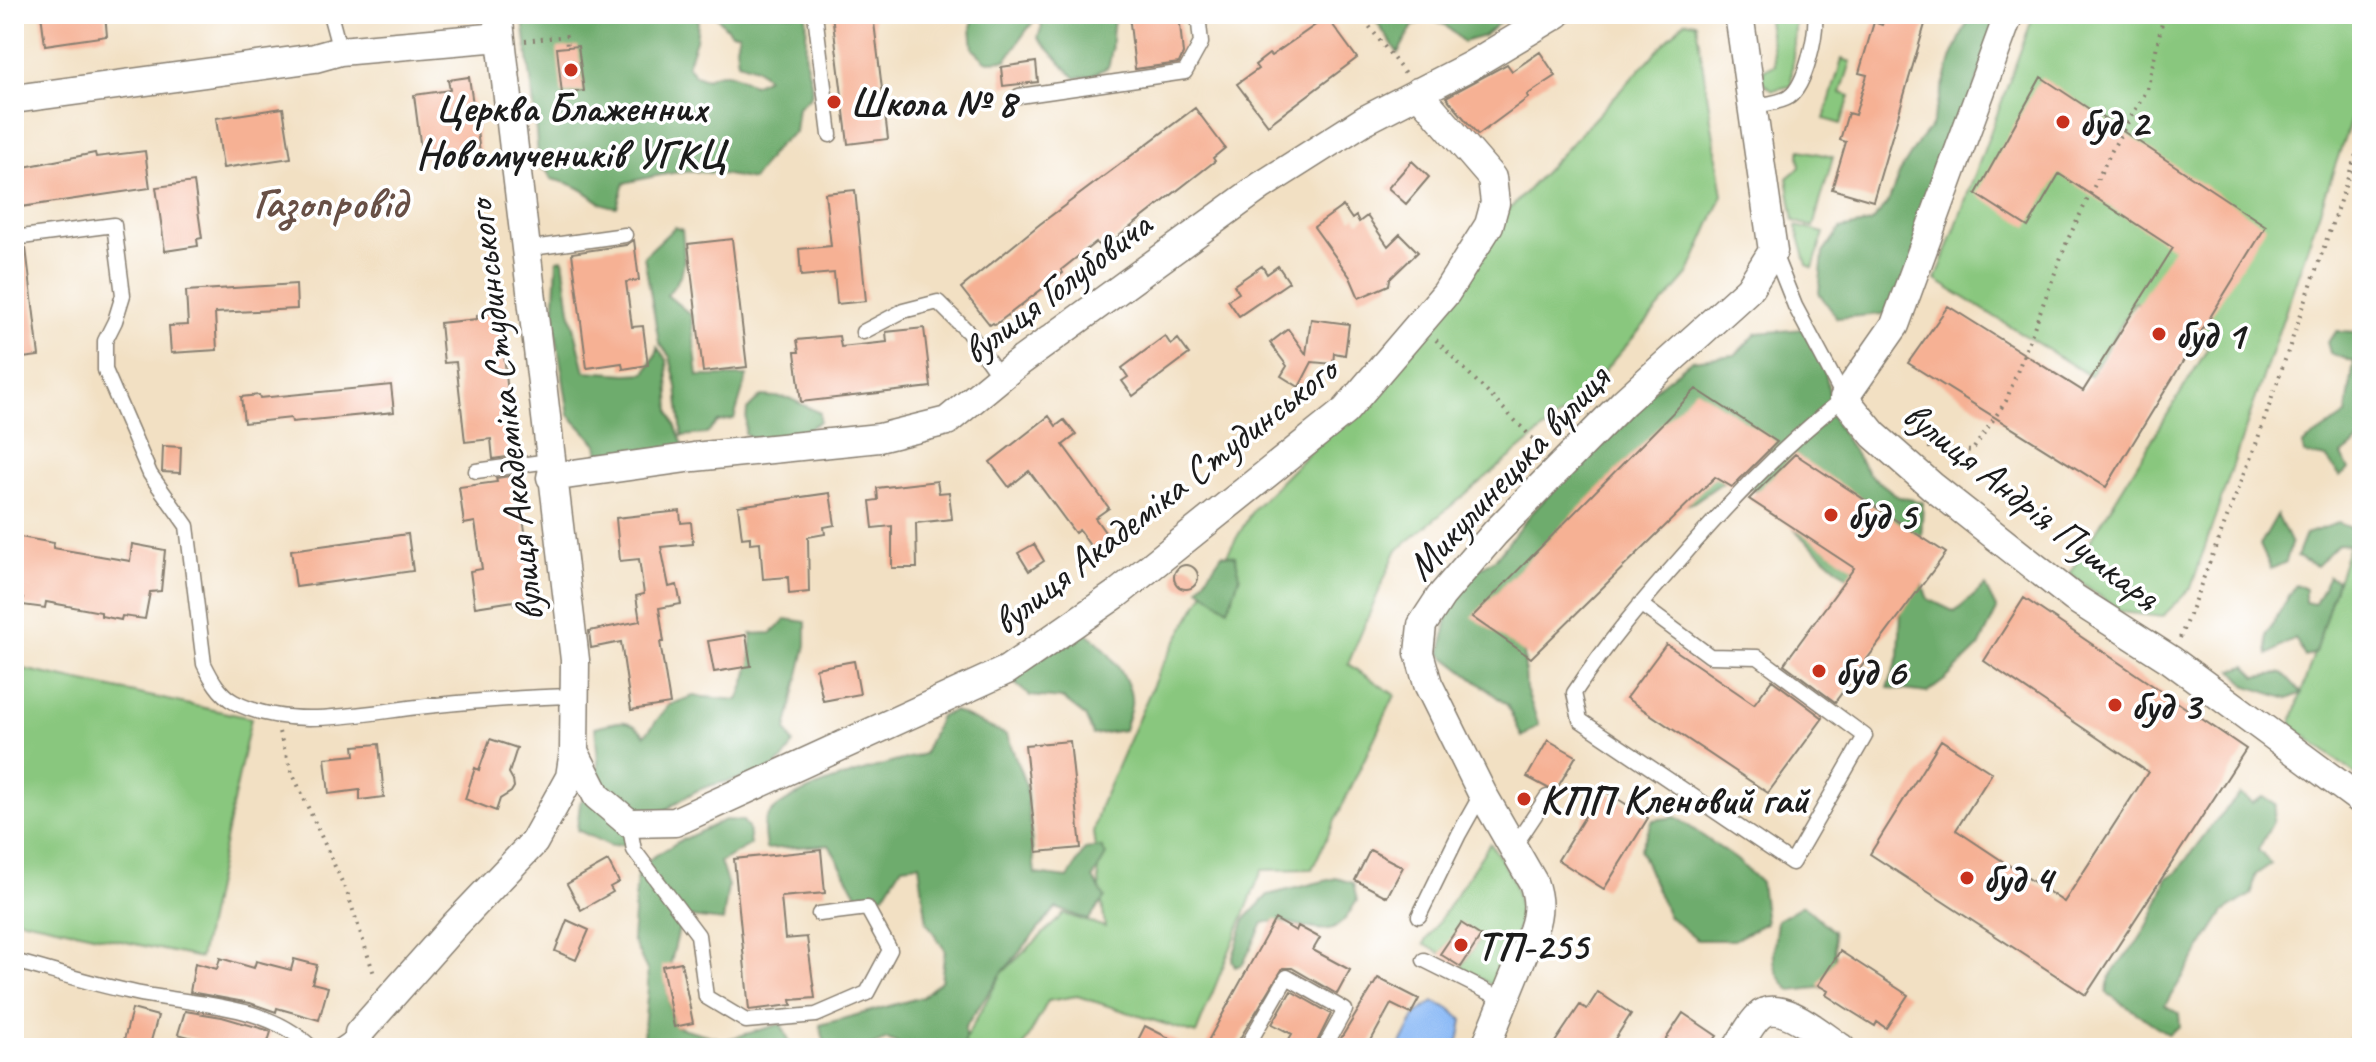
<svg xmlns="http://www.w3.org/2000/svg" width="2376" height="1062" font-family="Caveat,sans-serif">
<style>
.green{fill:#89c77e;stroke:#52724d;stroke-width:2}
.forest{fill:#6eac6d;stroke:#456444;stroke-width:2}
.water{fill:#8ab9f6;stroke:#536a89;stroke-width:2}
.building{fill:#f6b194}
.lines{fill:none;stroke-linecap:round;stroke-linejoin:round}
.lane-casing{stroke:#877e70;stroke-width:17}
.street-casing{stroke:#877e70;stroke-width:31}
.path{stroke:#877e70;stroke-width:4;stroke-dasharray:2 6;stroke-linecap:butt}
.lane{stroke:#fff;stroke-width:14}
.street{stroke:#fff;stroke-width:28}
.poi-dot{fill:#c8321e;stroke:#fff;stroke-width:3}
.labels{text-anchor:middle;stroke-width:7;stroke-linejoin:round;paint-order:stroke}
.poi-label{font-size:40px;font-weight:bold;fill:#1c1c1c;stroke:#fff;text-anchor:start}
.street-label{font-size:40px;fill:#1c1c1c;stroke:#fff}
.neighbourhood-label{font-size:42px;font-weight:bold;fill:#685046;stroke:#fff}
</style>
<rect width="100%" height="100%" fill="#fff"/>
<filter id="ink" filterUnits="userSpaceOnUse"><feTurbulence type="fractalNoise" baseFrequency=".0125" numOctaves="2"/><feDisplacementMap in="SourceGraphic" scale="16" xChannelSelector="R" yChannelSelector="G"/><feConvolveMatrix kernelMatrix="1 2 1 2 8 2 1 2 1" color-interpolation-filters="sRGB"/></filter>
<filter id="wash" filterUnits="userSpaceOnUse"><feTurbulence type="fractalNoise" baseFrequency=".006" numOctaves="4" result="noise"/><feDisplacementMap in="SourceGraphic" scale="32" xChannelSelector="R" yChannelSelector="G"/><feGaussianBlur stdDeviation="1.8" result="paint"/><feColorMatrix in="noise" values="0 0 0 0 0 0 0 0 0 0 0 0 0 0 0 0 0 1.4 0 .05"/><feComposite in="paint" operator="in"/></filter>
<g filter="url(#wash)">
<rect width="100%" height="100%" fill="#f2e0c3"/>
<path class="green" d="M1767,14H1796L1791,86L1773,90L1761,81L1764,69L1775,65Z
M2034,14H2362V87L2191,588L2162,617L2121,612L2070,574L2208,348L2135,302L2090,376L1936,280Z
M1685,21L1696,23L1723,195L1688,275L1575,404L1396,551L1348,664L1395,695L1312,869L1262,870L1196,1034L1077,996L1048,1001L1023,1048H960L1002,973L1064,914L1105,927L1093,832L1100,806L1160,669L1254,508L1382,379L1507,212Z
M1842,59L1851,62L1841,93L1850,96L1841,124L1824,119Z
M1801,150L1833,157L1813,227L1794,221L1787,178L1800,167L1799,154Z
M1796,226L1824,233L1813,268L1807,265Z
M2362,504V780L2291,725Z
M14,667L251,718L200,958L14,918Z
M1490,843C1532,900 1521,921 1502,983L1495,987L1461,967L1480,937L1461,924L1441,954L1424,944Z
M2362,1000V1048H2347Z"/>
<path class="forest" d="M522,14H699L696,40L687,66L695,75L706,79C724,67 736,75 753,85L767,78L756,68L738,62L736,46L739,33H731L714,14H806C808,30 804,47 806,62C809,75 813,83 811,96L798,107L795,132L778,145L752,180C696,167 680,170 624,183L617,207C598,206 594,195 577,187C569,183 559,181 551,179L547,171L539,167L532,87Z
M975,14H1116C1109,32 1115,47 1108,67L1091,76L1075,78L1038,38L1042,25L1037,19C1026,27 1016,48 1006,60L986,61L973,49L971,27Z
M1371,14H1509L1484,36L1463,42L1445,25L1428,19L1413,26L1398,53Z
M1971,14H2001L1894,313L1837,318L1819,293L1823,253L1840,229L1870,223L1887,205L1900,172L1919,141L1931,126L1952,56Z
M675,227L682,230C685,261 688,270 667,295L691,315L698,376H747L734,419L718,422L706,434L682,436L677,387L670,357L659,342L644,256Z
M563,259L570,310L585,371L627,374L645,373L657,352V347L667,360L670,412L684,447L626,458L599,454L597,444L569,415L554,321L557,260Z
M1804,329L1825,370L1834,421L1868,473L1899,497L1923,502L1919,577L1928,599L1955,612L1985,586L1997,610L1979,647L1946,679L1927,693L1888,688L1899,656L1901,610L1869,596L1798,534L1777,501L1729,478L1694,502L1658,516L1524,649L1526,689L1539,725L1522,737L1507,705L1441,654L1448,612L1460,591L1478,570L1496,558L1530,515L1624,414L1692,360L1735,355L1757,333Z
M2337,331L2357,332L2362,337V439L2342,455L2349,470L2340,476L2326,458L2304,454L2303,444L2346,415L2354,362L2330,353L2327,342Z
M761,396L789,398L820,413V421L782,446L766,447L745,434L747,410Z
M2277,515L2291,544L2286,562L2271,569L2260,545Z
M2338,523L2360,531L2353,545L2338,544L2316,566L2297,557L2306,534Z
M1222,554L1235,556L1240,576L1228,609L1199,588Z
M2329,576L2337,580L2315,653L2305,657L2295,638L2268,655L2266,635L2296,584L2305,589V602L2315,604Z
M786,619L806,622V645L786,730L793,743C777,785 730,774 696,791C672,804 645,824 626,844L611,846L577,830L580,803L597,780L598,761L595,727C618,721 628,716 645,735L669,705L693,696L738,700C748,677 753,659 751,634L772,633Z
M1086,632C1104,645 1134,681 1131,705C1130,713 1126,722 1124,730L1093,735L1085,716L1063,699L1030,696L1007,677Z
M2246,666L2257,677L2283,673L2302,693L2288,699L2247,686L2233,670Z
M954,711L1007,735L1026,786L1035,874L1068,878L1085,849L1101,847L1106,855L1093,878L1105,898L1088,920L1056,908L1002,973L965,1027V1048H909L887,1039L867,1048H826L820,1025L922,997L941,981L945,950L927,923L919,864L902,866L884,895L858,896L829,845L766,849C765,839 762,827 766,819C784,788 889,764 924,754L940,716Z
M2240,794L2252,803L2263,797L2276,805L2273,822L2258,850L2271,864L2255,875L2252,894L2224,912L2165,1005L2179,1014L2180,1026L2168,1034L2107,993C2107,971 2125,958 2138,941C2151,923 2159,899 2167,878L2176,873L2212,825Z
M1676,817L1737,860L1761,883L1766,923L1734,940H1697L1668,916L1640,850L1653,820Z
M725,820L743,821L748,828L750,845L720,862L728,886L723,921L690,917L679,929L666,983L674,1026L725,1040L781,1024L792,1046L642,1048L648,987L647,970L632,939L637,876L645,862L678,842Z
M1336,878L1353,883L1357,901C1352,907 1348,917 1342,922C1322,942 1291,915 1263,923L1243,964L1235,967L1232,960L1245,919L1268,895Z
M1803,905L1833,931L1836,961L1825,987L1791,991C1767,969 1774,950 1777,920Z"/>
<path class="water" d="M1434,1002L1449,1008L1463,1020L1460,1037L1454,1048H1399L1417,1013Z"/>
<g id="blocks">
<path class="building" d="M41,14H105L107,36L45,45Z
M832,14H873L888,139L848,144Z
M1129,14H1179L1183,54L1179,63L1135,69Z
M1886,14H1928L1873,201L1832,189L1846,142L1840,140L1848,113L1855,115L1867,75L1859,73L1874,22L1882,25Z
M1327,17L1357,58L1268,125L1237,84L1258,69L1255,65L1269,54L1271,56Z
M578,46L584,91L562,94L557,48Z
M1540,52L1556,76L1527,95L1528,98L1478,135L1446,97L1507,64L1512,71Z
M1036,62L1038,82L1003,86L1001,67Z
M469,77L480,152L422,158L414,95L450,90L448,80Z
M2041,77L2266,226L2106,487L1908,363L1948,306L2083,391L2173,248L2059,174L2028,227L1976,194Z
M283,108L291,158L223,168L216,118Z
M1195,108L1225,148L1213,158L1215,161L1106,246L1103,242L1098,245L1096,242L1061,270L1063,273L995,325L993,323L990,325L961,288L1040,224Z
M145,151L150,188L14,208V169L95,153L96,157Z
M1412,161L1429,177L1406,204L1388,188Z
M194,182L202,238L197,239L198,246L165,251L156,187Z
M855,190L866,301L837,304L834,273L801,276L799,249L831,246L825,193Z
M1343,206L1352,219L1356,216L1359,222L1367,216L1388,246L1400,234L1418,252L1390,279L1389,285L1359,298L1350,277L1314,227Z
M732,239L747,367L703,372L688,244Z
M634,240L639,280L626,282L632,327L643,326L648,365L623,369L622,363L587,368L572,253L626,245Z
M26,248L39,356L14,359V249Z
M1262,266L1267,274L1278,266L1289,282L1239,316L1228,300L1239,293L1234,285Z
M296,284L297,309L215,313L217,350L171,353L169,326L188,325L186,291Z
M500,312L514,456L493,459L491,439L465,442L456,362L444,363L440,323L477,319V315Z
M1311,319L1349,324L1345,355L1334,353L1333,364L1312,362L1299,387L1281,376L1287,366L1270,343L1288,329L1306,354Z
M924,328L931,387L801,402L795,352H799L797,340L839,336L841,347L887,342L886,332Z
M1165,336L1171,345L1178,339L1189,354L1133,396L1122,381L1128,377L1122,368Z
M391,385L394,412L292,422L291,418L244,423L241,397L259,395L260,398Z
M1696,389L1777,442L1732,487L1715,477L1531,658L1472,617Z
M1049,416L1056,426L1064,420L1076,435L1063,445L1109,508L1095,518L1112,542L1096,554L1079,530L1075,533L1029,471L1009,487L990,462Z
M163,446L181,447L180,473L162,472Z
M1795,454L1946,553L1835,702L1784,664L1854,568L1749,499Z
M517,475L535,602L514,605V601L475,607L470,571L482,569L475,522L464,524L459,487L497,482L496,478Z
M937,481L939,493L949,492L952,519L916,523L917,568H892V526L873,528L870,501L878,500L877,488Z
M830,493L835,525L824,527L825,534L808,537L809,592L789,594L788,577L763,579L760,542L750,543V537L742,538L738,506Z
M680,511L681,523L691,522L693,544L661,547L669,587L677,585L681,604L659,608L664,642H660L670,704L631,710L621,642L591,648L589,631L640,621L636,596L644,594L639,559L620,561L616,518Z
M408,534L413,571L296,587L291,550Z
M20,537L54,543L53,548L130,561L132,544L165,550L161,591L150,592L145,619L122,616L121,620L101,616V612L46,602L45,608L22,605L23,598L14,597V542H19Z
M1034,544L1044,561L1029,571L1018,553Z
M1174 577a12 12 0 1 1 24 0a12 12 0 1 1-24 0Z
M2024,598L2246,749L2086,995L1870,854L1941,740L1992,773L1956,830L2064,902L2148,772L1984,661Z
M746,635L751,666L714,672L708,641Z
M1666,644L1754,704L1772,680L1823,718L1768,793L1626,698Z
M854,661L860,694L823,701L816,668Z
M490,739L517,748L509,773L513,780L514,787L511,792L500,799L496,811L465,799L475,768L479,770Z
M1548,740L1576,756L1555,792L1527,777Z
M1070,741L1081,848L1037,852L1025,745Z
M379,744L384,797L360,800V790L329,794L325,758L355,755L354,746Z
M1602,789L1648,818L1604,889L1558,860Z
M821,850L825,893L781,897L785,939L807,937L815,998L791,1000L792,1005L749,1010L734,859Z
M1370,850L1403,867L1387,897L1355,880Z
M608,861L619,882L610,887L613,892L581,910L567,884Z
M1275,919L1296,931L1298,926L1320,938L1313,950L1350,970L1337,994L1292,968H1283L1234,1048H1204Z
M567,920L589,930L576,960L555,951Z
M1461,923L1481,936L1461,967L1440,954Z
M1840,951L1908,995L1886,1028L1877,1022L1875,1026L1849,1010L1826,995L1828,991L1818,985Z
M220,958L254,968L256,961L291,970L294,959L317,965L312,983L328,987L319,1020L277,1008L276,1012L250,1003L190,992L195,963L217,969Z
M681,962L693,1023L674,1027L662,966Z
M1378,978L1419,999L1411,1014L1391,1004L1367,1048H1335Z
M1291,991L1331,1014L1314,1048H1284L1292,1034L1272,1024Z
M1598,992L1631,1014L1609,1048H1551L1580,1005L1587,1009Z
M132,1009L158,1016L149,1048H122Z
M185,1011L222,1017L267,1030L271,1032L266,1048H229L178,1034Z
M1683,1013L1717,1036L1708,1048H1660Z
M1145,1026L1189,1048H1134Z"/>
</g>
</g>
<g filter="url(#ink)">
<use href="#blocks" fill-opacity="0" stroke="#877e70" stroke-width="2"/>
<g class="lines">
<g class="lane-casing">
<path id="lane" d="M330,14L340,51
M815,14L830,135
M1019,96L1185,72L1201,43L1198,14
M1753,106C1764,104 1780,103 1789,97C1806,85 1817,34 1815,14
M14,238L114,225L123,295L115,321L105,341V370L150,474L187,526L204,664C211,678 219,694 234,702C292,732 365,712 427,706C476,701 524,697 574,696
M525,249L625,235
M863,332L903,311L938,302L968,332L1000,377
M476,471L549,461
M1640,604L1710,656L1758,657L1865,736L1792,863L1580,720L1574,693C1607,643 1641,603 1681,558C1731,500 1784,445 1844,398L1795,306L1773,251
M629,823L634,850L698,935L706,997L746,1021L816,1015L867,993L890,950L867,908L819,914
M1513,848L1547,797
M1419,916L1459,834L1482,793
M1424,960L1506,1001
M14,961C52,971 89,983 127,991C188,1006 263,1000 312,1048
M337,1048L359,1033L371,1048
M1246,1048L1287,977L1345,1010L1324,1048"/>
</g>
<g class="street-casing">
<path id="street" d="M2009,14L1895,325L1844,398L1874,435L1932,486L2074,598L2171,660L2362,801
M14,99L315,58L340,51L500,37
M551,477L694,457L879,438L947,421L1014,366L1261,186L1365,120L1470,66L1557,14
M574,751L597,796L629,823L675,822L1007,670L1118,593L1345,411L1446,293L1489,225L1495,203L1492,178L1418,92
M359,1033L453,927L534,842L570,777L574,751L575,660L498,14
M1485,1048L1533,930C1539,912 1539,899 1533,882L1482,793L1428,684L1419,653L1422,625L1441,596L1495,533L1624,402L1749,289L1773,251L1739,14
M1737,1048C1744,1038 1750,1024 1759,1016C1779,997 1823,1036 1841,1048"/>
</g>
<path class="path" d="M1360,14L1405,74
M525,41L566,36L567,47
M1436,340L1542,448
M1928,447L1972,451L2006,401L2068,239L2114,146L2147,90L2164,14
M2180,638L2256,444L2362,137
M279,732L291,770L348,895L375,977"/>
<use href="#lane" class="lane"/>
<use href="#street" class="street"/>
</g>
</g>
<g class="poi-dot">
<circle cx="571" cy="70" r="8"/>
<circle cx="834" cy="102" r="8"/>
<circle cx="2063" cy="122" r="8"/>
<circle cx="2159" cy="334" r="8"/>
<circle cx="1831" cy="515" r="8"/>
<circle cx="1819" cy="671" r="8"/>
<circle cx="2115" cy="705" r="8"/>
<circle cx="1524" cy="799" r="8"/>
<circle cx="1967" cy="878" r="8"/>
<circle cx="1461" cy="945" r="8"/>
</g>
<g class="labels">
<g class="poi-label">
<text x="850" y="116">Школа № 8</text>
<text x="571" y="121" text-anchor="middle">Церква Блаженних<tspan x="571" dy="46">Новомучеників УГКЦ</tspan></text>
<text x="2079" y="136">буд 2</text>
<text x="2175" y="348">буд 1</text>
<text x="1847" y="529">буд 5</text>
<text x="1835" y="685">буд 6</text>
<text x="2131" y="719">буд 3</text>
<text x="1540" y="813">КПП Кленовий гай</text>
<text x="1983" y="892">буд 4</text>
<text x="1477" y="959">ТП-255</text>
</g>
<g class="street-label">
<text transform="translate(1056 287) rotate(-37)" y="14">вулиця Голубовича</text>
<text transform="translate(504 411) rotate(-97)" y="14">вулиця Академіка Студинського</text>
<text transform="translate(1507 472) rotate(-47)" y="14">Микулинецька вулиця</text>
<text transform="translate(1164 495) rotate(-38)" y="14">вулиця Академіка Студинського</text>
<text transform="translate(2032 505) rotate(38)" y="14">вулиця Андрія Пушкаря</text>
</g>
<g class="neighbourhood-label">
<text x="330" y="217">Газопровід</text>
</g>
</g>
<rect width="2376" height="1062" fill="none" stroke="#fff" stroke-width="48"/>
</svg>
